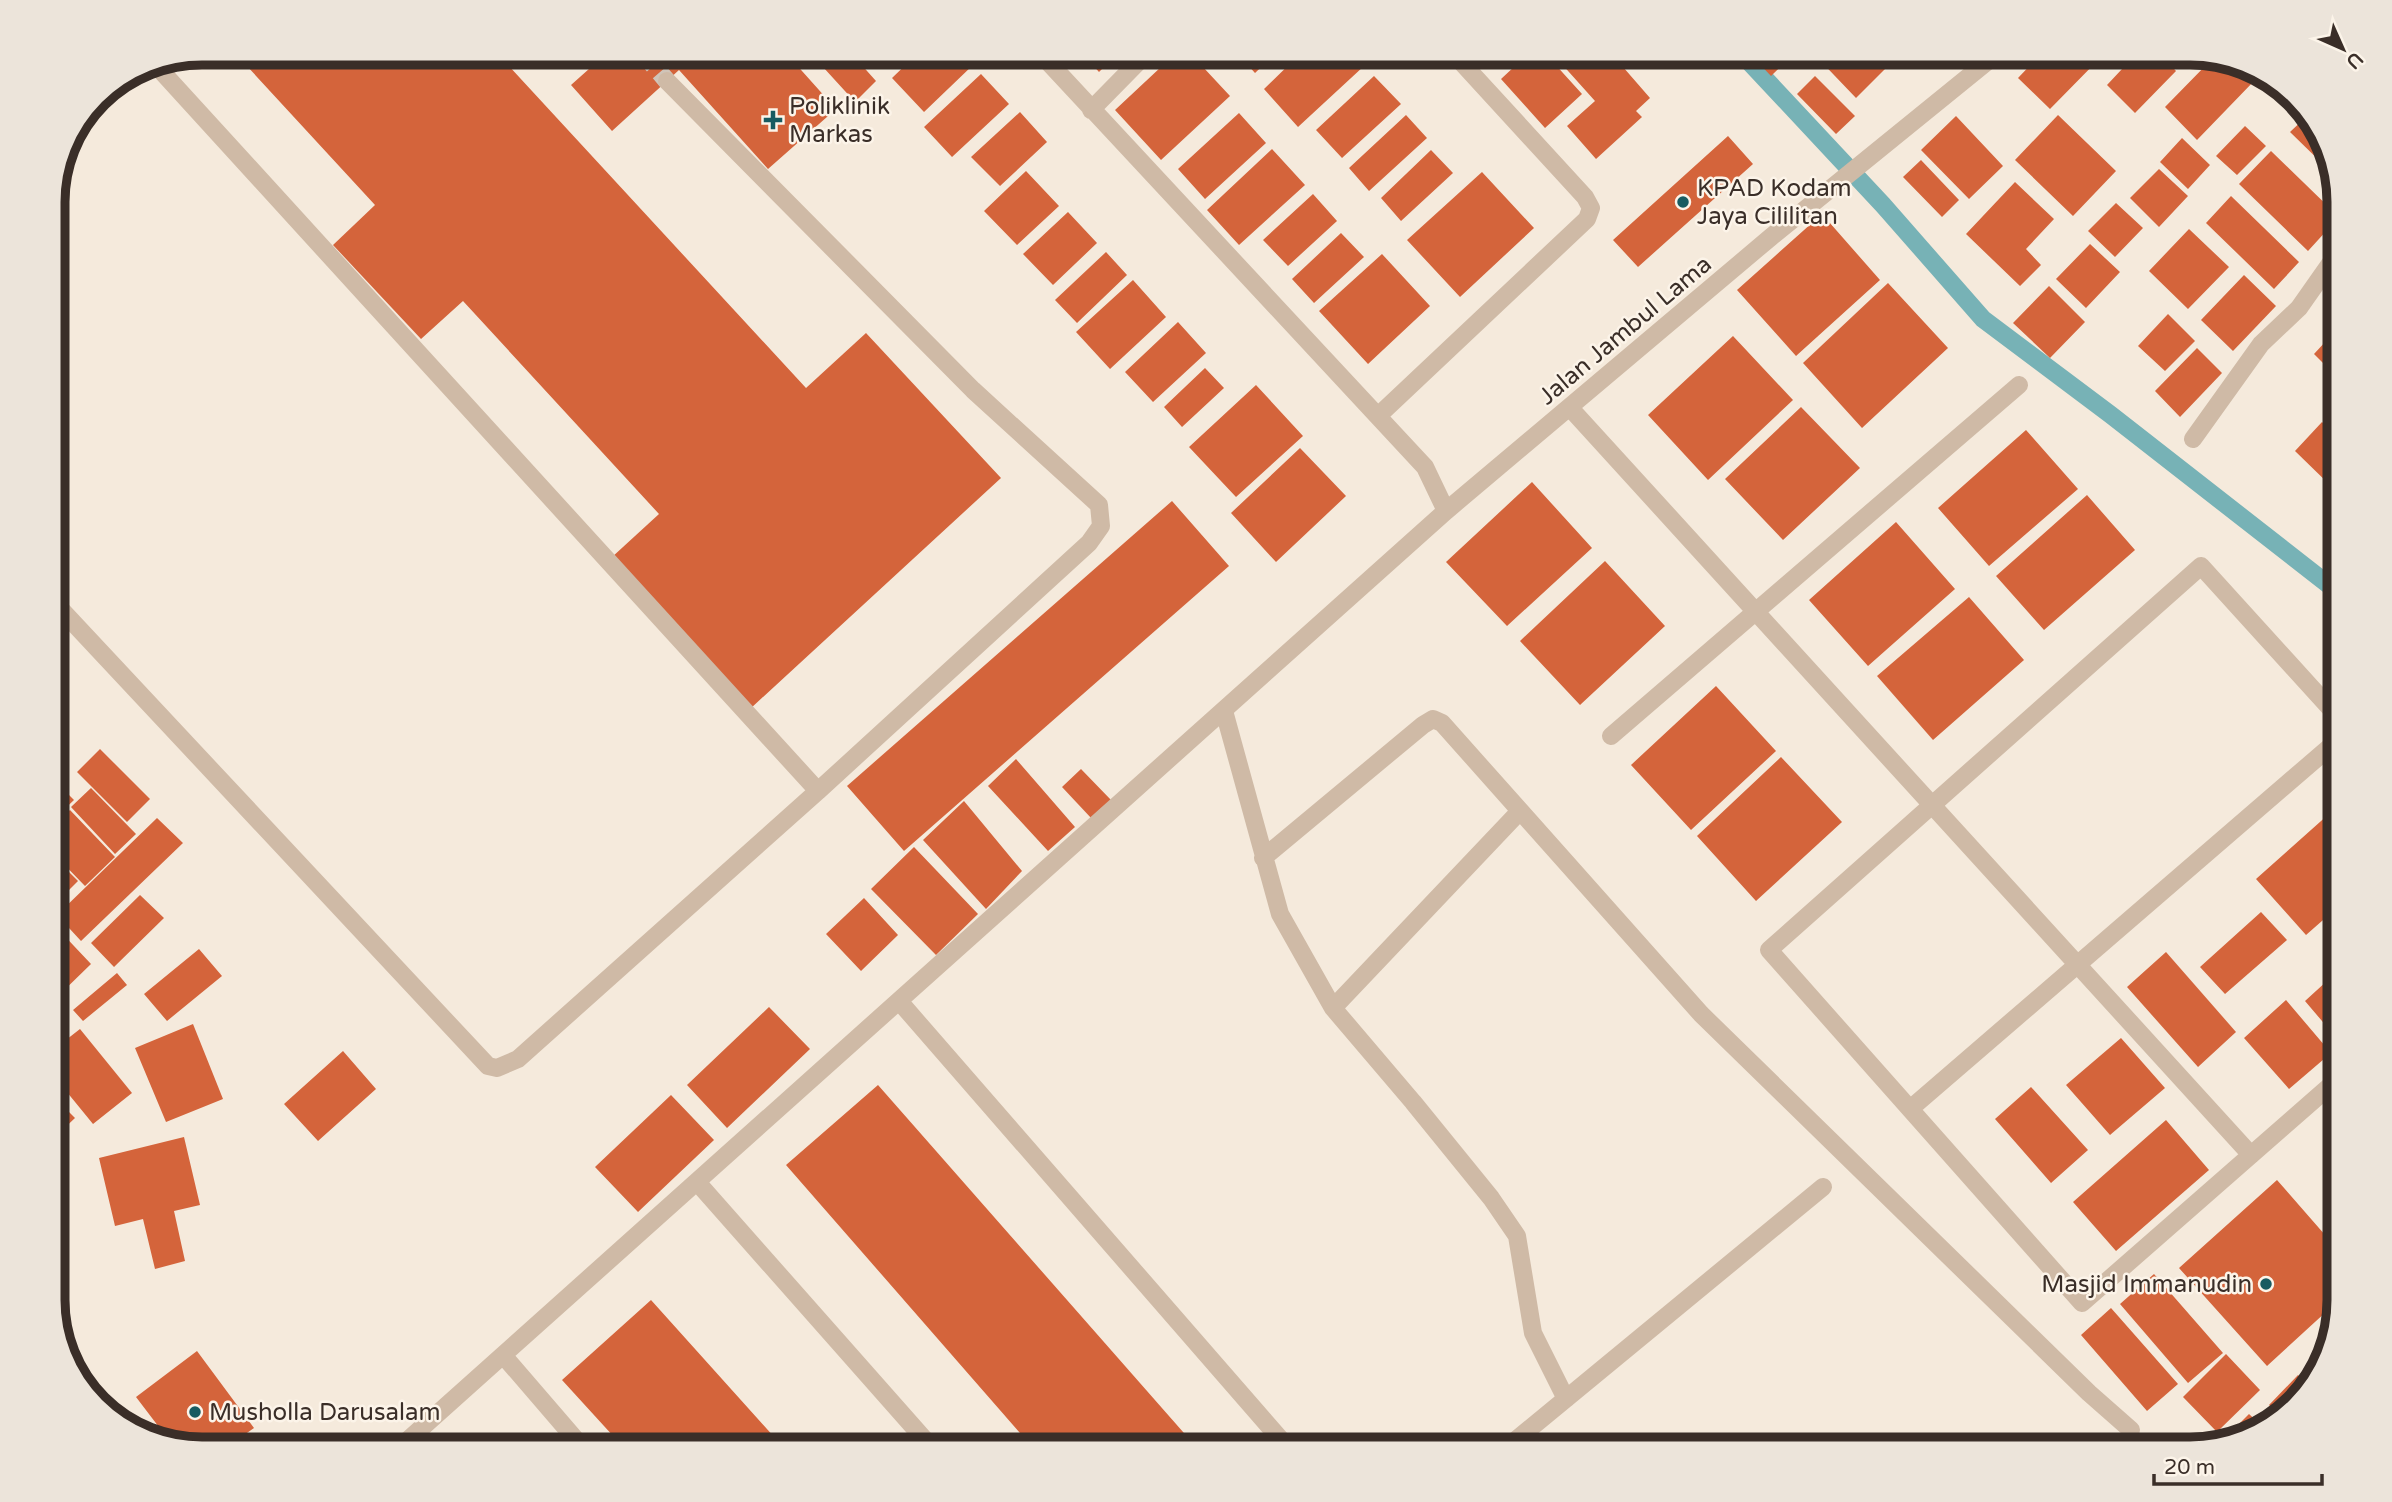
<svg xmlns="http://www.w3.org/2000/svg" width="2392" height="1502" font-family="'Varela Round',sans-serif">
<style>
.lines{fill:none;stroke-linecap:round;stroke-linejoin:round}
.stream{stroke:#77b2b6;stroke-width:18}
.building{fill:#d4643b}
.minor-tunnel{stroke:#d0c4b8;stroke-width:18;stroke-dasharray:18 9;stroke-linecap:butt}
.minor{stroke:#cfbaa6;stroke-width:18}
.poi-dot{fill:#185b61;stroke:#fcf4e9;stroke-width:2.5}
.labels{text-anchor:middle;stroke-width:5;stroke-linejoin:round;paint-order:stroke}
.poi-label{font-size:24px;fill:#3a2e28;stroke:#fcf4e9;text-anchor:start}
.street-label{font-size:24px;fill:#3a2e28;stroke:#fcf4e9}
.rim{fill:none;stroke:#3a2e28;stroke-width:9}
</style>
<rect width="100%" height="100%" fill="#f5eadc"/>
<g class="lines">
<path class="stream" d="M1740,52L1883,205L1983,319L2111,415L2339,593"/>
</g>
<path class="building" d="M234,52H496L806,388L866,333L1001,478L750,709L611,558L659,514L463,301L421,339L333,245L375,205Z
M608,52H785L836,109L768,169L679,70L612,131L571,85Z
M838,52H850L876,81L855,102L823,67Z
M919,52H961L973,65L924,112L892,78Z
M1081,52H1119L1099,72Z
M1177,52H1189L1230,96L1161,160L1115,110Z
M1236,52H1277L1255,73Z
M1302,52H1352L1364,66L1298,127L1264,89Z
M1530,52H1544L1582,94L1545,128L1501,79Z
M1551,52H1610L1650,98L1636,111L1642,117L1596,159L1567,126L1595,101Z
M1753,52H1796L1771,76L1751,55Z
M1812,52H1888L1895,59L1856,98Z
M1907,52H1936L1918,67Z
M2043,52H2106L2050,109L2018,78Z
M2138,52H2158L2176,71L2135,113L2107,85Z
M2212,59L2244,69L2255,80L2197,140L2165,107Z
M981,74L1009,104L952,157L924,127Z
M1374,76L1401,104L1342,158L1316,130Z
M1815,76L1855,116L1836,134L1797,94Z
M1020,112L1047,142L1000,186L971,157Z
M1239,113L1266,143L1205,199L1178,169Z
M1406,115L1427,138L1369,191L1349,168Z
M2058,115L2116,171L2073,216L2015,160Z
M2308,115L2320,128L2332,173L2290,132Z
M1956,116L2003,166L1969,199L1921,150Z
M2245,126L2266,146L2237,175L2216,156Z
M1728,136L1753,164L1638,267L1613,240Z
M2182,138L2210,165L2188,189L2160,162Z
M1272,149L1305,185L1239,245L1207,210Z
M1431,150L1453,173L1401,221L1381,198Z
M2271,151L2339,217L2308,251L2239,184Z
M1921,160L1959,200L1942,217L1903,177Z
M2159,169L2188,196L2159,227L2130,198Z
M1026,171L1059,206L1017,245L984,211Z
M1482,172L1534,228L1460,297L1407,240Z
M2015,182L2054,219L2026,249L2041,265L2020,286L1966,234Z
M1313,194L1337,221L1288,266L1263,240Z
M2231,196L2299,262L2274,289L2206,223Z
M2116,203L2143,228L2115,257L2088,231Z
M1068,212L1097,243L1053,285L1023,254Z
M1822,214L1880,280L1796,356L1737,290Z
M2189,229L2229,267L2188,309L2149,271Z
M1341,233L1364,257L1314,303L1292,279Z
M2090,244L2120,272L2086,308L2056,279Z
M1106,252L1127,275L1077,323L1055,300Z
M1382,254L1430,306L1368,364L1319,311Z
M2244,275L2276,306L2233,351L2201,320Z
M1133,280L1166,317L1110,369L1076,332Z
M1888,283L1948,348L1862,428L1803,363Z
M2049,286L2085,322L2050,358L2013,323Z
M2168,314L2195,341L2165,371L2138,346Z
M1178,322L1206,353L1153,402L1125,372Z
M2339,327V379L2314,354Z
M1733,336L1793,400L1708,480L1648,415Z
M2197,348L2222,373L2180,417L2155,391Z
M1205,368L1224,388L1182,427L1164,407Z
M1256,385L1303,436L1236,497L1189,447Z
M1801,407L1860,468L1783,540L1725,479Z
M2322,422L2339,439V482L2334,489L2295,451Z
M2026,430L2078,489L1989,566L1938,508Z
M1300,448L1346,496L1276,562L1231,513Z
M1532,482L1592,548L1507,626L1446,562Z
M2087,495L2135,550L2044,630L1996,576Z
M1172,501L1229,566L904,851L847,786Z
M1896,522L1955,589L1868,666L1809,600Z
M1605,561L1665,626L1580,705L1520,641Z
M1969,597L2024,660L1933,740L1877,676Z
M1716,686L1776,751L1691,830L1631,765Z
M100,749L150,799L127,822L77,772Z
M1781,757L1842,822L1756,901L1697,836Z
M1016,759L1075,827L1048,851L988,786Z
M1081,769L1111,800L1092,819L1062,787Z
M55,781L74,800L53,820V783Z
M91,788L136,834L115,854L71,807Z
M964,801L1022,871L986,909L923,840Z
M2339,805V906L2306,935L2256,879Z
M70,810L115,857L85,886L53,853V827Z
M157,818L183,843L81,941L57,915Z
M914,847L978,914L936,955L871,889Z
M56,859L78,881L56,903L53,899V863Z
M140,895L164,918L114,967L91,943Z
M864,898L898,935L861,971L826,934Z
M2261,912L2287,940L2225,994L2200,967Z
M57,928L91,964L53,1001V932Z
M199,949L222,976L167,1021L144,994Z
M2166,952L2236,1032L2198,1067L2127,987Z
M2339,970V1041L2305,1001Z
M117,973L127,985L83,1021L73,1010Z
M2286,1000L2331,1053L2289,1089L2244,1038Z
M769,1007L810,1049L727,1128L687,1085Z
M193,1024L223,1099L166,1122L135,1048Z
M80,1029L132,1093L93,1124L53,1075V1050Z
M2121,1038L2165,1088L2110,1135L2066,1085Z
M343,1051L376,1089L318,1141L284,1104Z
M878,1085L1198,1449H1034L786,1165Z
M2031,1087L2088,1150L2051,1183L1995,1119Z
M671,1095L714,1140L638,1212L595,1167Z
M53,1096L75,1118L53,1139Z
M2166,1120L2209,1170L2116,1251L2073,1202Z
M184,1137L200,1205L174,1211L185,1261L155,1269L143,1219L115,1226L99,1158Z
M2277,1180L2339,1251V1300L2267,1366L2179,1268Z
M53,1228L68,1247L53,1260Z
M2154,1274L2223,1353L2188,1383L2120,1304Z
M651,1300L785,1449H625L562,1380Z
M2111,1308L2178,1384L2147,1411L2081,1335Z
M197,1351L254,1428L224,1449L202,1450L168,1439L136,1397Z
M2226,1354L2260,1390L2217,1432L2183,1397Z
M2298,1375L2310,1387L2280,1415L2269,1405Z
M2249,1414L2265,1429L2222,1441Z"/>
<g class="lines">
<path class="minor-tunnel" d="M642,52L667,81"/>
<path class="minor" d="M1039,52L1425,467L1446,511
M153,62L818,791L1089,543L1101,526L1099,505L973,390L667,81
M1091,110L1148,52
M1571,409L2251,1155
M1378,416L1587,219L1591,208L1585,197L1452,52
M2193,439L2261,344L2299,308L2339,251
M53,601L488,1066L497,1068L518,1059L818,791
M1224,711L1280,914L1333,1008L1413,1102L1491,1198L1517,1236L1533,1333L1566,1399
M2339,718L2201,566L1769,950L2082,1303L2339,1078
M1611,736L2019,385
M1263,858L1423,725L1433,719L1442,723L1701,1014L2089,1393L2131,1430
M899,1001L1289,1449
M1333,1008L1520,811
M1910,1109L2339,739
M697,1182L933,1449
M503,1355L584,1449
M398,1449L1446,511L1771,237L1999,52
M1505,1449L1823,1187"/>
</g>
<g class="poi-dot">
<path d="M769.5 109.5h7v7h7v7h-7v7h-7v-7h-7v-7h7z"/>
<circle cx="1683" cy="202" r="7"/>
<circle cx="2266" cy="1284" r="7"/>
<circle cx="195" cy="1412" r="7"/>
</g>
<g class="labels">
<g class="poi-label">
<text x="789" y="114">Poliklinik<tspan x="789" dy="28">Markas</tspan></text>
<text x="1697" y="196">KPAD Kodam<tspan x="1697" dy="28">Jaya Cililitan</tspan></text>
<text x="2252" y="1292" text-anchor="end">Masjid Immanudin</text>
<text x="209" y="1420">Musholla Darusalam</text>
</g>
<g class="street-label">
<text transform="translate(1625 330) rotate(-40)" y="8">Jalan Jambul Lama</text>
</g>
</g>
<path d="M0 0H2392V1502H0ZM202 65H2190A137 137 0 0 1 2327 202V1300A137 137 0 0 1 2190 1437H202A137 137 0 0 1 65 1300V202A137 137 0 0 1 202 65Z" fill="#ece4da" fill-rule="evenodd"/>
<path class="rim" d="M202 65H2190A137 137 0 0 1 2327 202V1300A137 137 0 0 1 2190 1437H202A137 137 0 0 1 65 1300V202A137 137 0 0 1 202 65Z"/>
<g transform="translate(2343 49) rotate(135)" stroke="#fcf4e9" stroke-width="5" paint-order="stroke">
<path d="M0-5L12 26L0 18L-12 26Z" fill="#3a2e28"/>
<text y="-10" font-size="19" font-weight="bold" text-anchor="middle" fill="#3a2e28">U</text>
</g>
<path d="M2154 1474v10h168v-10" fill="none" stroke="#3a2e28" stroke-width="3.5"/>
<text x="2164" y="1474" font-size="21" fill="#3a2e28" stroke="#fcf4e9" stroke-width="5" paint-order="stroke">20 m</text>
</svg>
